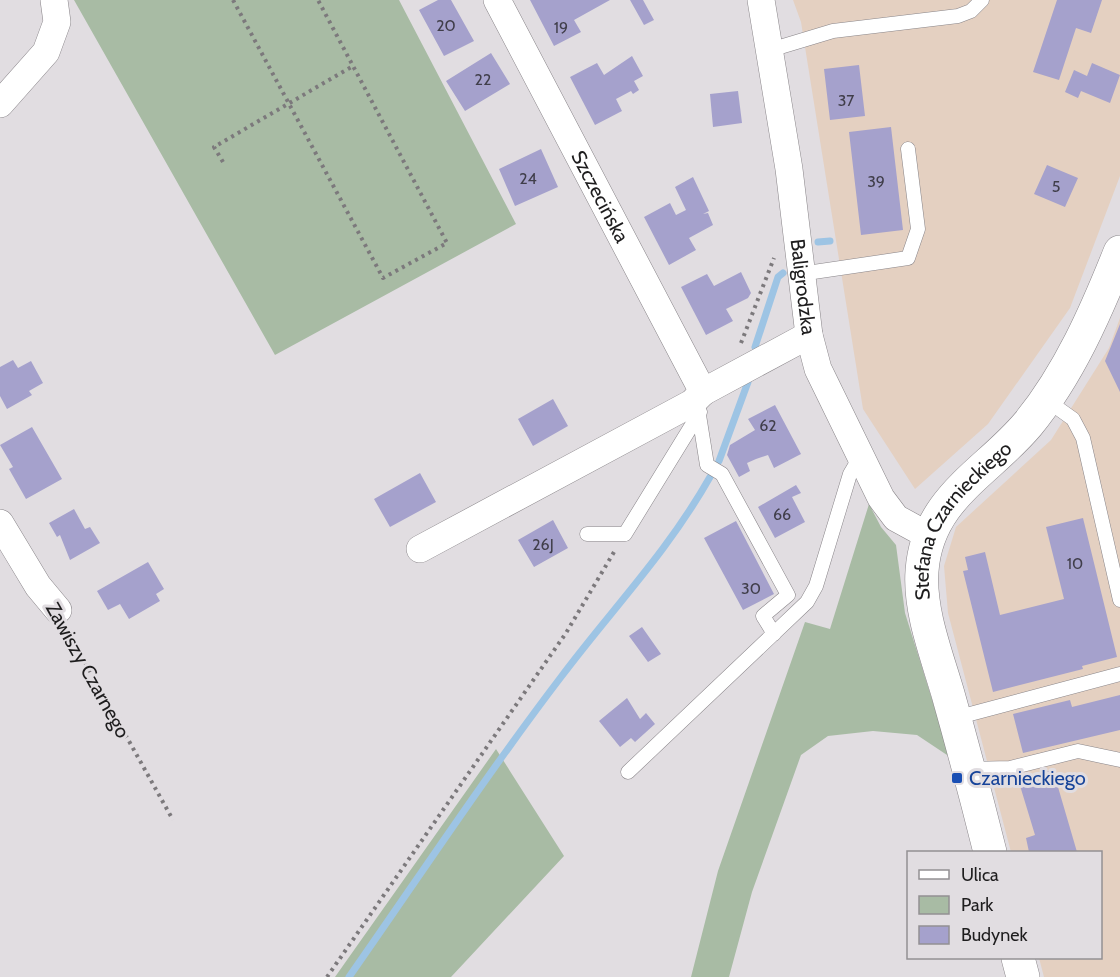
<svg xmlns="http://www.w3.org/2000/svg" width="1120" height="977" font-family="Cabin,sans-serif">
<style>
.industrial{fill:#e4d0c1}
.green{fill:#a8bba4}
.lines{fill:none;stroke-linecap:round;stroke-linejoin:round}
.stream{stroke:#9dc4e4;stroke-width:7}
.building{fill:#a5a1cc}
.lane-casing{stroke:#898589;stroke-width:15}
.street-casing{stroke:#898589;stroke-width:28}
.secondary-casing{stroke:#898589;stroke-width:34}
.path{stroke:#7c797c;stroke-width:4;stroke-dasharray:3 4.5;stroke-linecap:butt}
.lane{stroke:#fff;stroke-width:14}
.street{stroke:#fff;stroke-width:27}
.secondary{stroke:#fff;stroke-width:33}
.transit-dot{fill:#1a4fb4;stroke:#e1dde1;stroke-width:2}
.labels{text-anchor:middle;stroke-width:6;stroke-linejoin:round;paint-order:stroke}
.number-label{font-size:16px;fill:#403e4a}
.street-label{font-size:20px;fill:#1e1d1e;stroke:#e1dde1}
.transit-label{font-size:20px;fill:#164399;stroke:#e1dde1;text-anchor:start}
</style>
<rect width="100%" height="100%" fill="#e1dde1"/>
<path class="industrial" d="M793,0H1120V176L1070,308L988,424L915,489L863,409L801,22Z
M1120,318V977H1044L1039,958H1100V852H1011L948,613L944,566L956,527L1051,440L1109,348Z"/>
<path class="green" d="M74,0H399L516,224L275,355Z
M869,504L881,527L896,545L905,613L950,757L917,735L873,731L828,736L801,755L752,892L729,977H691L718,871L805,622L830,629Z
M496,749L564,856L451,977H335Z"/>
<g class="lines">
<path class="stream" d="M818,242L830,241
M755,347L778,277L783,273
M719,461L748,382
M349,977C419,877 487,774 561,677C612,609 667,553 710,477"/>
</g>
<path class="building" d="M438,0H451L474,41L444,56L419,10Z
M530,0H610L574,20L581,32L554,46Z
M630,0H643L654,20L644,25Z
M1057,0H1102L1091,33L1076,28L1059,80L1033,72Z
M491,53L510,84L465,111L446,81Z
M632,56L643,76L634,81L639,90L633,94L631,91L616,99L622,111L595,125L570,77L597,63L604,75Z
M1092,63L1120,75L1110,103L1081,91L1078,98L1065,92L1074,70L1087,76Z
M859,65L865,116L830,120L824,69Z
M738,91L742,123L713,127L710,94Z
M891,127L903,230L861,235L849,132Z
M541,149L558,187L515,206L499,169Z
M1047,165L1078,178L1065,207L1034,194Z
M693,177L709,211L703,214L708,213L713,225L689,238L696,250L669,265L644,217L670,203L676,215L686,210L675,187Z
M741,272L751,293L748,298L726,309L733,321L706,335L681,287L707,274L714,286Z
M1120,324V392L1105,361Z
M13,360L18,368L31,361L43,383L29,391L32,395L7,409L0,396V367Z
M553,399L568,426L533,446L518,419Z
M775,405L801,454L774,468L768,455L756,459L747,463L750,471L739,477L727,455L730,445L755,430L748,419Z
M32,427L62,479L26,499L9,469L13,467L0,445Z
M420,473L436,502L390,527L374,499Z
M796,485L801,493L792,497L805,522L775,538L758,507Z
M74,509L85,529L90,527L100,543L70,560L60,535L57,537L49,523Z
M1083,518L1117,657L1082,666L1083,669L993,692L963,571L968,570L965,557L985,552L1000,615L1064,599L1046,527Z
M553,520L568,548L534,567L518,540Z
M736,521L774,594L743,610L704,538Z
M148,562L164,589L156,594L160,601L129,619L120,604L108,610L97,591Z
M642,627L661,654L648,662L629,636Z
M1120,695V730L1023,753L1013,714L1070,700L1072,707Z
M627,698L640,719L646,713L655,724L635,742L631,738L620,747L599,721Z
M1053,770L1077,852H1029L1026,838L1035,835L1018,779Z"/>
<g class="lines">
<g class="lane-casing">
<path id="lane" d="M770,50L833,31L958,16L971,11L982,0
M800,274L908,258L918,229L908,149
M1045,399L1073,419L1083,438L1120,600
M699,415L707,465L722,474L788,595L763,616L774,634
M587,534H625L700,412
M955,718L1120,674
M968,769L1010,768L1078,751L1120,760
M628,772L807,602L816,586L850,474L860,457"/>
</g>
<g class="street-casing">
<g id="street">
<path id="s1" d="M497,0L703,392L809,335"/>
<path id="s2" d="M761,0L789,169L809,335L818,369L881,498L896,518L929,536"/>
<path d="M0,104L46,52L57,22L54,0"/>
<path d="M0,523L38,586L58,610"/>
<path d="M420,549L692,403L703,392"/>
</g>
</g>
<g class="secondary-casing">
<g id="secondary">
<path id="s3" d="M990,852C977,800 963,747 948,694C937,656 919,611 922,571C927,498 987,473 1028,424C1069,374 1096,312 1120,252"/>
<path d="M1018,958L1023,977"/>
</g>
</g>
<path class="path" d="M233,0L383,278L447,243L318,0
M223,162L214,147L353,66
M741,343L774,258
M67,630L173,820
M327,977L566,633L614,552"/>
<use href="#lane" class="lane"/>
<use href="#street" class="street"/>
<use href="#secondary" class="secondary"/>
</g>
<rect class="transit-dot" x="951" y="772" width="12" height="12" rx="3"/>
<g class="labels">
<g class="number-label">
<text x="446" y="31">20</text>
<text x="561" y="33">19</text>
<text x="483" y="85">22</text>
<text x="846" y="106">37</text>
<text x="528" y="184">24</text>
<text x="876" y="187">39</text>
<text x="1056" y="192">5</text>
<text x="768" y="431">62</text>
<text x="782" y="520">66</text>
<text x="543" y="550">26J</text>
<text x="1075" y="569">10</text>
<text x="751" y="594">30</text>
</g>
<g class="street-label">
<text dy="7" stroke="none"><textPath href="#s1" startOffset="222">Szczecińska</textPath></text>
<text dy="7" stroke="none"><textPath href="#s2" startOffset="290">Baligrodzka</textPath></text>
<text dy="7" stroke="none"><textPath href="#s3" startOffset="354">Stefana Czarnieckiego</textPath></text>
<text transform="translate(88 670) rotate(61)" y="7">Zawiszy Czarnego</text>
</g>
<g class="transit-label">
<text x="969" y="785">Czarnieckiego</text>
</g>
</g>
<rect x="907" y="851" width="195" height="108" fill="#e1dde1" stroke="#939093" stroke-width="1.5"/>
<rect x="919" y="870" width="30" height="9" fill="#ffffff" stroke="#939093" stroke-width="1.5"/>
<text x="961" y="881" font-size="18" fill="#1e1d1e">Ulica</text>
<rect x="919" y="896" width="30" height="18" fill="#a8bba4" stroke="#939093" stroke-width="1.5"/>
<text x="961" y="911" font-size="18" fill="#1e1d1e">Park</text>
<rect x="919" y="926" width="30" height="18" fill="#a5a1cc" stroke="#939093" stroke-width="1.5"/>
<text x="961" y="941" font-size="18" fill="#1e1d1e">Budynek</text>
</svg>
